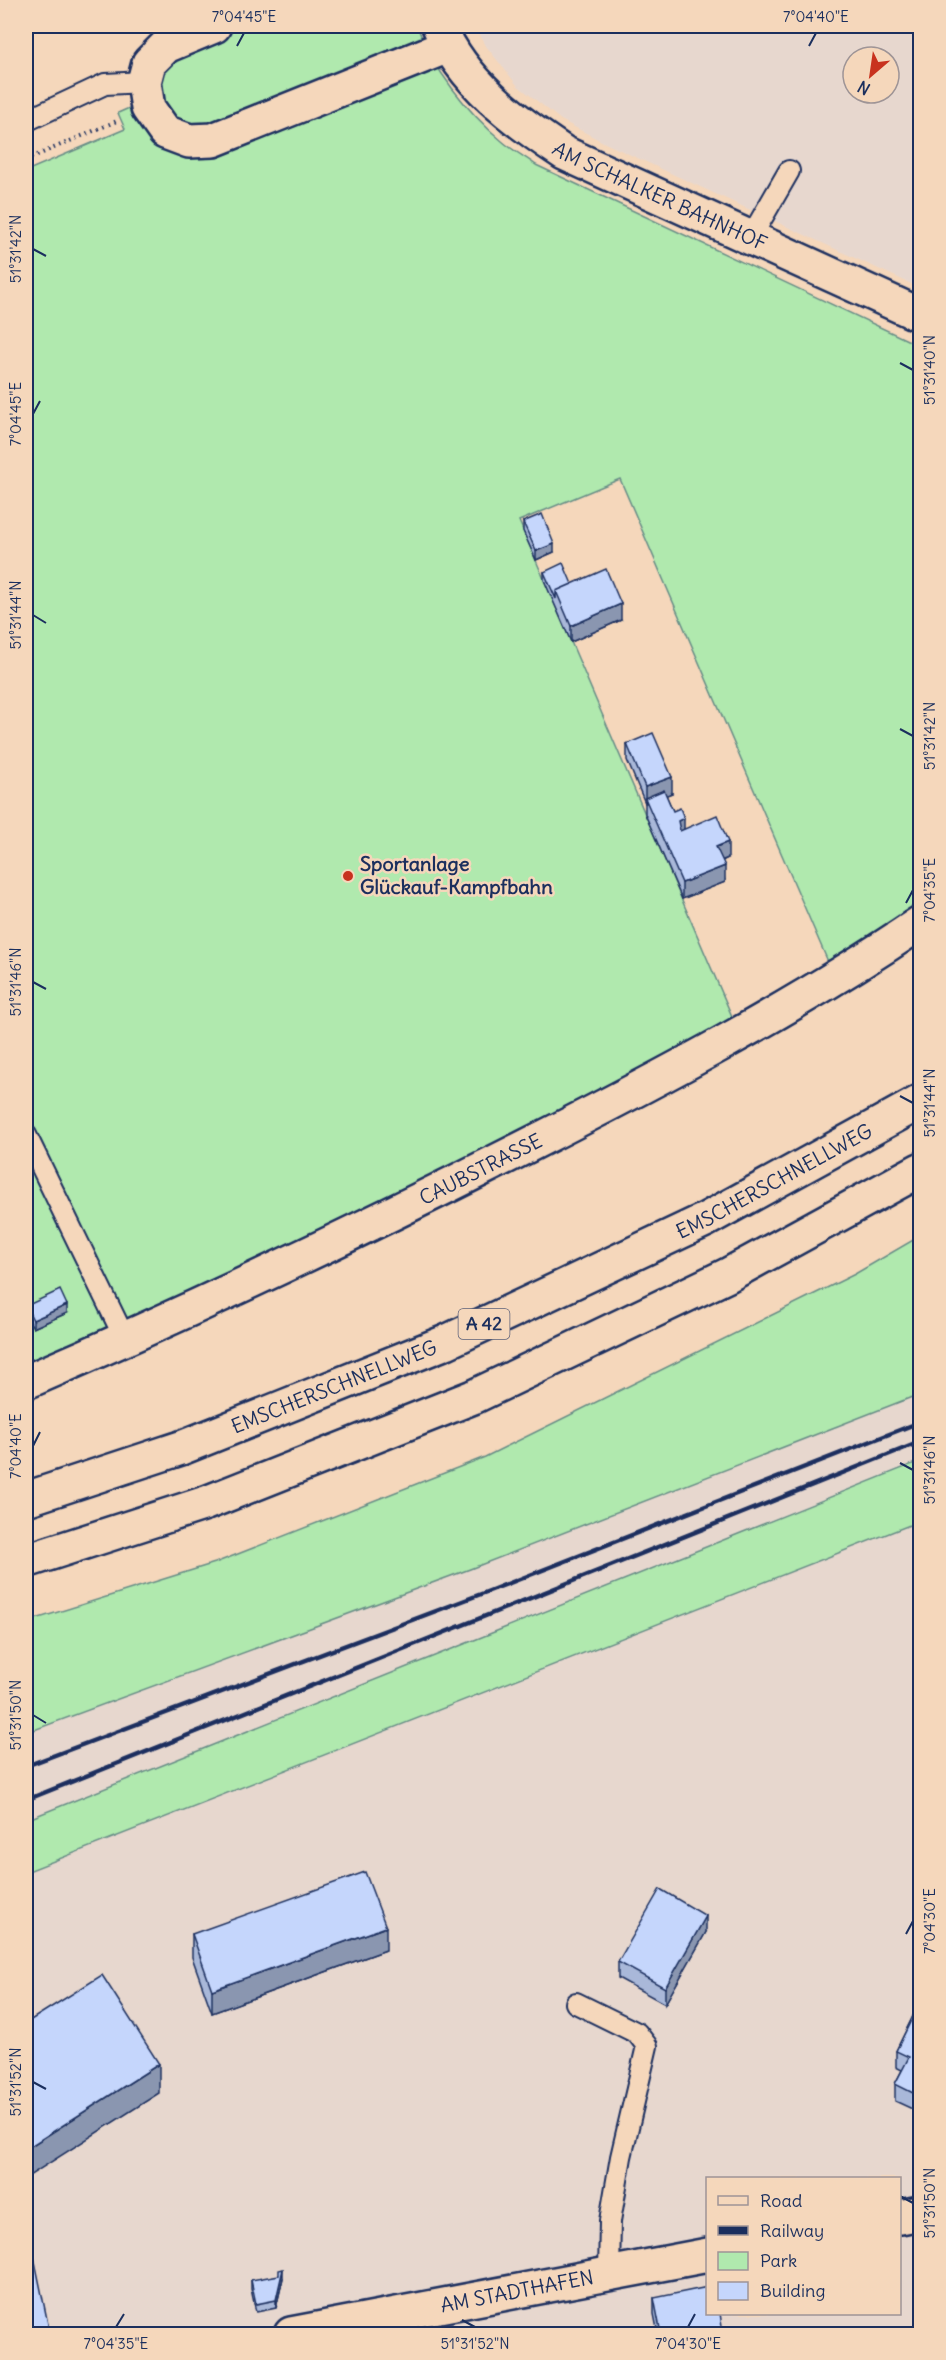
<svg xmlns="http://www.w3.org/2000/svg" width="946" height="2360" font-family="Delius,sans-serif">
<style>
.built{fill:#e7d7ce;fill-rule:evenodd}
.green{fill:#b0e9ae;stroke:#668c86;stroke-width:1.5}
.lines{fill:none;stroke-linecap:round;stroke-linejoin:round}
.service-casing{stroke:#1b2f5e;stroke-width:24}
.minor-casing{stroke:#1b2f5e;stroke-width:38}
.motorway-casing{stroke:#1b2f5e;stroke-width:38}
.path{stroke:#1b2f5e;stroke-width:4;stroke-dasharray:1.5 4.5;stroke-linecap:butt}
.service{stroke:#f5d7bb;stroke-width:20}
.minor{stroke:#f5d7bb;stroke-width:33}
.motorway{stroke:#f5d7bb;stroke-width:33}
.rail{stroke:#1b2f5e;stroke-width:4.5}
.wall{fill:#a9b8d9;stroke:#1b2f5e;stroke-width:1.5}
.shaded-wall{fill:#8a96b0;stroke:#1b2f5e;stroke-width:1.5}
.building{fill:#c5d6fc;stroke:#1b2f5e;stroke-width:1.5}
.ticks{fill:none;stroke:#1b2f5e;stroke-width:2}
.poi-dot{fill:#c8321e;stroke:#f5d7bb;stroke-width:2}
.labels{text-anchor:middle;stroke-width:5;stroke-linejoin:round;paint-order:stroke}
.shield{fill:#f5d7bb;stroke:#5c617a;stroke-width:1.5}
.shield-label{font-size:18px;font-weight:bold;fill:#1b2f5e}
.street-label{font-size:20px;fill:#1b2f5e;stroke:#f5d7bb}
.poi-label{font-size:20px;font-weight:bold;fill:#1b2f5e;stroke:#f5d7bb;text-anchor:start}
.neatline{fill:none;stroke:#1b2f5e;stroke-width:2}
.ticks-label{font-size:15px;text-anchor:middle;fill:#1b2f5e}
</style>
<rect width="100%" height="100%" fill="#f5d7bb"/>
<filter id="ink" filterUnits="userSpaceOnUse"><feTurbulence type="fractalNoise" baseFrequency=".0167" numOctaves="2"/><feDisplacementMap in="SourceGraphic" scale="12" xChannelSelector="R" yChannelSelector="G"/><feConvolveMatrix kernelMatrix="1 2 1 2 8 2 1 2 1" color-interpolation-filters="sRGB"/></filter>
<g filter="url(#ink)">
<path class="built" d="M474,26H920V288L607,144L561,120L517,85L486,46ZM853,57H889V93H853Z
M920,1394V1461L26,1820V1733L470,1569Z
M920,1520V2334H26V1872ZM708,2178H900V2314H708Z"/>
<path class="green" d="M215,26H417C432,67 467,112 502,141C512,150 525,157 536,165L920,346V904L829,964L620,479L519,521L734,1021L443,1180L26,1371V171L125,129L118,113L145,101V82Z
M920,1236V1394L470,1569L26,1733V1622L215,1563L485,1457L855,1274Z
M920,1461V1521L26,1872V1820Z"/>
<g class="lines">
<g class="service-casing">
<path id="service" d="M26,121L105,84L144,82
M751,237L789,171
M26,1135L125,1339
M576,2003L637,2033L647,2046L621,2157L610,2221L609,2274"/>
</g>
<g class="minor-casing">
<g id="minor">
<path d="M214,26L166,46L149,63L144,82L148,108L165,132L189,141L213,140L448,46"/>
<path id="s1" d="M439,26C463,82 514,120 564,153L920,315"/>
<path id="s2" d="M26,1382C196,1309 364,1229 529,1145C663,1077 796,1007 920,923"/>
<path d="M900,2217L920,2213"/>
<path id="s3" d="M291,2334L708,2255"/>
</g>
</g>
<g class="motorway-casing">
<g id="motorway">
<path id="s4" d="M26,1499L181,1448L446,1342L705,1220L920,1102"/>
<path d="M26,1561L206,1503L473,1397L728,1275L920,1170"/>
</g>
</g>
<path class="path" d="M26,160L119,120"/>
<use href="#service" class="service"/>
<use href="#minor" class="minor"/>
<use href="#motorway" class="motorway"/>
<path class="rail" d="M26,1766L489,1591L920,1422
M26,1800L920,1442"/>
</g>
<path class="wall" d="M523,522L554,552L536,560L523,531Z
M544,572L572,584L621,620L571,642L544,580Z
M627,744L672,793L666,795L673,811L684,829L728,858L722,861L725,882L682,899L645,814V803L627,760Z
M26,1306L67,1313L33,1328L26,1314Z
M706,1932L665,2004L618,1978V1962Z
M192,1934L386,1950L212,2013L192,1957Z
M921,2000V2113L895,2101V2084L902,2070L896,2067V2051Z
M26,2249L49,2329V2334H26Z
M283,2278L276,2308L256,2312L251,2289V2280Z
M654,2298L723,2334H658L654,2314Z"/>
<path class="shaded-wall" d="M554,544V552L536,560V551Z
M621,604V620L571,642V626Z
M672,777V793L647,803L645,798V804V787Z
M684,818V834L678,837V821Z
M728,842V858L716,863V847Z
M725,866V882L682,899V883Z
M67,1305V1313L33,1328V1320Z
M706,1916V1932L665,2004V1988Z
M386,1927V1950L212,2013V1990Z
M159,2064V2093L26,2178V2149Z
M283,2269V2278L276,2308V2300Z"/>
<path class="building" d="M542,514L554,544L536,551L523,522Z
M563,563L572,584L556,591V599L544,572Z
M606,569L621,604L571,626L556,591Z
M653,733L672,777L645,787L627,744Z
M664,790L673,811L680,808L684,818L678,821L680,831L717,815L728,842L716,847L725,866L682,883L645,798Z
M60,1290L67,1305L33,1320L26,1306Z
M365,1872L386,1927L212,1990L192,1934Z
M660,1889L706,1916L665,1988L618,1962Z
M102,1975L159,2064L26,2149V2023Z
M921,2000V2097L895,2084L909,2057L896,2051Z
M32,2247L49,2329L26,2334V2249Z
M283,2269L276,2300L256,2304L251,2280L279,2275V2270Z
M708,2287V2313H720L723,2334H661L654,2298Z"/>
</g>
<path class="ticks" d="M237,46L244,33M809,46L816,33M33,249L46,256M900,363L913,370M33,414L40,401M33,615L46,623M900,729L913,736M906,903L913,890M33,982L46,989M900,1096L913,1103M33,1446L40,1432M900,1463L913,1470M33,1715L46,1723M906,1934L913,1921M33,2082L46,2089M900,2196L913,2203M462,2320L475,2327M116,2327L124,2314M688,2327L695,2314"/>
<circle class="poi-dot" cx="348" cy="876" r="6"/>
<g class="labels">
<rect class="shield" x="458.5" y="1309" width="51" height="30" rx="4.5"/>
<g class="shield-label">
<text x="484" y="1330">A 42</text>
</g>
<g class="street-label">
<text dy="7" stroke="none"><textPath href="#s1" startOffset="286">AM SCHALKER BAHNHOF</textPath></text>
<text dy="7" stroke="none"><textPath href="#s2" startOffset="502">CAUBSTRASSE</textPath></text>
<text dy="7" stroke="none"><textPath href="#s4" startOffset="814">EMSCHERSCHNELLWEG</textPath></text>
<text dy="7" stroke="none"><textPath href="#s4" startOffset="328">EMSCHERSCHNELLWEG</textPath></text>
<text dy="7" stroke="none"><textPath href="#s3" startOffset="230">AM STADTHAFEN</textPath></text>
</g>
<g class="poi-label">
<text x="360" y="871">Sportanlage<tspan x="360" dy="23">Glückauf-Kampfbahn</tspan></text>
</g>
</g>
<rect width="946" height="2360" fill="none" stroke="#f5d7bb" stroke-width="66"/>
<rect x="706" y="2177" width="195" height="138" fill="#f5d7bb" stroke="#9e9496" stroke-width="1.5"/>
<rect x="718" y="2196" width="30" height="9" fill="#f5d7bb" stroke="#9e9496" stroke-width="1.5"/>
<text x="760" y="2207" font-size="18" fill="#1b2f5e">Road</text>
<rect x="718" y="2226" width="30" height="9" fill="#1b2f5e" stroke="#9e9496" stroke-width="1.5"/>
<text x="760" y="2237" font-size="18" fill="#1b2f5e">Railway</text>
<rect x="718" y="2252" width="30" height="18" fill="#b0e9ae" stroke="#9e9496" stroke-width="1.5"/>
<text x="760" y="2267" font-size="18" fill="#1b2f5e">Park</text>
<rect x="718" y="2282" width="30" height="18" fill="#c5d6fc" stroke="#9e9496" stroke-width="1.5"/>
<text x="760" y="2297" font-size="18" fill="#1b2f5e">Building</text>
<g transform="translate(871 75) rotate(209)"><circle r="28" fill="#f5d7bb" stroke="#9e9496" stroke-width="1.5"/>
<path d="M0-4.5L10 22L0 15L-10 22Z" fill="#c8321e"/>
<text y="-9" font-size="16" font-weight="bold" text-anchor="middle" fill="#1b2f5e">N</text>
</g>
<rect x="33" y="33" width="880" height="2294" class="neatline"/>
<g class="ticks-label">
<text x="244" y="22">7°04'45"E</text>
<text x="816" y="22">7°04'40"E</text>
<text transform="translate(16 249) rotate(-90)" y="5">51°31'42"N</text>
<text transform="translate(930 370) rotate(-90)" y="5">51°31'40"N</text>
<text transform="translate(16 414) rotate(-90)" y="5">7°04'45"E</text>
<text transform="translate(16 615) rotate(-90)" y="5">51°31'44"N</text>
<text transform="translate(930 736) rotate(-90)" y="5">51°31'42"N</text>
<text transform="translate(930 890) rotate(-90)" y="5">7°04'35"E</text>
<text transform="translate(16 982) rotate(-90)" y="5">51°31'46"N</text>
<text transform="translate(930 1103) rotate(-90)" y="5">51°31'44"N</text>
<text transform="translate(16 1446) rotate(-90)" y="5">7°04'40"E</text>
<text transform="translate(930 1470) rotate(-90)" y="5">51°31'46"N</text>
<text transform="translate(16 1715) rotate(-90)" y="5">51°31'50"N</text>
<text transform="translate(930 1921) rotate(-90)" y="5">7°04'30"E</text>
<text transform="translate(16 2082) rotate(-90)" y="5">51°31'52"N</text>
<text transform="translate(930 2203) rotate(-90)" y="5">51°31'50"N</text>
<text x="116" y="2349">7°04'35"E</text>
<text x="475" y="2349">51°31'52"N</text>
<text x="688" y="2349">7°04'30"E</text>
</g>
</svg>
